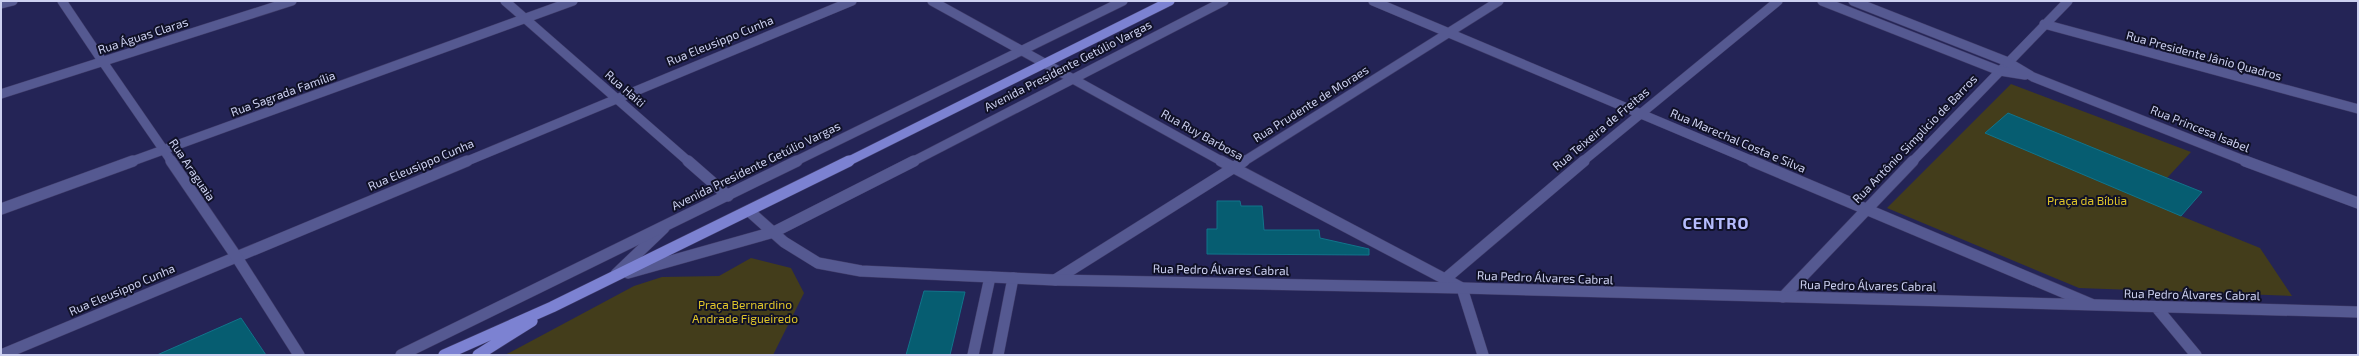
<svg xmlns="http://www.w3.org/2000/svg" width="2359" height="356" font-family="'Exo 2',sans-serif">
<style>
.green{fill:#433d1b}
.building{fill:#065d71;stroke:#11748b}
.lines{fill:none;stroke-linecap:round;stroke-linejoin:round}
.street-far1-casing{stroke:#403d6a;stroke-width:10}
.street-casing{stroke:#403d6a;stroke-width:12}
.secondary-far1-casing{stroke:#403d6a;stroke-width:10}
.secondary-casing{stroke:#403d6a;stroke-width:12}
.primary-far1-casing{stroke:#403d6a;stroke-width:10}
.primary-casing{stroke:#403d6a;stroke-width:12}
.street-far1{stroke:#555991;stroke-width:9}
.street{stroke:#555991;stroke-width:11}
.secondary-far1{stroke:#555991;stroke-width:9}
.secondary{stroke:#555991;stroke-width:11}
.primary-far1{stroke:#7c82d2;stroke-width:9}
.primary{stroke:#7c82d2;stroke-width:11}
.labels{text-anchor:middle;stroke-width:4;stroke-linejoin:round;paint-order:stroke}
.street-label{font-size:12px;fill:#cdd1f1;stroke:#101127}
.park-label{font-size:12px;fill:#dec429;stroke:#101127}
.district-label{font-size:16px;font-weight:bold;letter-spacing:1px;fill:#b6bdfd;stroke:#101127}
</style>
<rect width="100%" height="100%" fill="#242456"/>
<path class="green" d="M2011,84L2191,152L2167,178L2181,216L2260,248L2292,296L2079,288L1887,208Z
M751,258L791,268L804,293L773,355H505L634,286L662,277L719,276Z"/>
<path class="building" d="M2008,113L2167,178L2202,192L2181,216L1985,133Z
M1217,201H1240L1241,206H1262L1264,230H1319L1320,238L1369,249V255L1207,254V229H1217Z
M924,291L965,292L950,355H906Z
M241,318L266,355H157Z"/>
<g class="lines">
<g class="street-far1-casing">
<path id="street-far1" d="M62,1L103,62
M505,1L689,162
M932,1L1223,162
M1373,1L1755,162
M1,4L13,1
M2044,24L2358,109
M465,162L852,1
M1243,162L1499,1
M1582,162L1778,1
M1912,162L2068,1"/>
</g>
<g class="street-casing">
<path id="street" d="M688,161L728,196
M1221,161L1462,288L1483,355
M1752,161L2091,304
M616,274L664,228
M1055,280L1244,161
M1444,280L1584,161
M1783,297L1913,161
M1,355L467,161
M973,355L990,277
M998,355L1013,278"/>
</g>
<g class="secondary-far1-casing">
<path id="secondary-far1" d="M1822,1L2000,71L2025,75
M1853,1L2008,62L2033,77L2248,162
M103,62L172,162
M1,94L292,1
M130,162L573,1
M794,162L1123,1
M912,162L1224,1"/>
</g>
<g class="secondary-casing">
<path id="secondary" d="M171,161L236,256L299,355
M2245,161L2358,203
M1,209L133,161
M749,211L784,242L818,263L861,271L1055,280L1462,288L2358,312
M628,273L774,232L914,161
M2156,307L2196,355
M401,355L797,161"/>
</g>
<g class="primary-far1-casing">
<path id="primary-far1" d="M847,162L1170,1"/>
</g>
<g class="primary-casing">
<path id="primary" d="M444,355L552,307L849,161
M478,355L532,321"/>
</g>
<use href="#street-far1" class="street-far1"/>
<use href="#street" class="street"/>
<use href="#secondary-far1" class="secondary-far1"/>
<use href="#secondary" class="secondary"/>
<use href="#primary-far1" class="primary-far1"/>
<use href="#primary" class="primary"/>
</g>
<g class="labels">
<g class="street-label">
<text transform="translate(143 36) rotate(-18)" y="4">Rua Águas Claras</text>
<text transform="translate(720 41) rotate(-22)" y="4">Rua Eleusippo Cunha</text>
<text transform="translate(2204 56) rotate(15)" y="4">Rua Presidente Jânio Quadros</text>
<text transform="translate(1068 66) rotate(-27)" y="4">Avenida Presidente Getúlio Vargas</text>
<text transform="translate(625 89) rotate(41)" y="4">Rua Haiti</text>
<text transform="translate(283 94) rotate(-20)" y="4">Rua Sagrada Família</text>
<text transform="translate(1311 104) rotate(-32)" y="4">Rua Prudente de Moraes</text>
<text transform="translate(1601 129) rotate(-40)" y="4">Rua Teixeira de Freitas</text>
<text transform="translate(2200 129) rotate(22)" y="4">Rua Princesa Isabel</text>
<text transform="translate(1202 135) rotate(29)" y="4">Rua Ruy Barbosa</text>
<text transform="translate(1915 139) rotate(-46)" y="4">Rua Antônio Simplicio de Barros</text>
<text transform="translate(1738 141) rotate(23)" y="4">Rua Marechal Costa e Silva</text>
<text transform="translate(421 165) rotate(-23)" y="4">Rua Eleusippo Cunha</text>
<text transform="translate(756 166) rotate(-26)" y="4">Avenida Presidente Getúlio Vargas</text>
<text transform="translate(192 170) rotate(56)" y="4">Rua Araguaia</text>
<text transform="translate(1221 270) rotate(1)" y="4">Rua Pedro Álvares Cabral</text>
<text transform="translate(1545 278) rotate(2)" y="4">Rua Pedro Álvares Cabral</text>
<text transform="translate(1868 286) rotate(1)" y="4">Rua Pedro Álvares Cabral</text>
<text transform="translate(122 290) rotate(-23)" y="4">Rua Eleusippo Cunha</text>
<text transform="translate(2192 295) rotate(1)" y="4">Rua Pedro Álvares Cabral</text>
</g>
<g class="park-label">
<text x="2087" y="205">Praça da Bíblia</text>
<text x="745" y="309">Praça Bernardino<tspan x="745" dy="14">Andrade Figueiredo</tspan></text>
</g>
<g class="district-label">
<text x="1716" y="229">CENTRO</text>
</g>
</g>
<rect width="2359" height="356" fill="none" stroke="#cdd1f1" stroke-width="4"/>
</svg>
